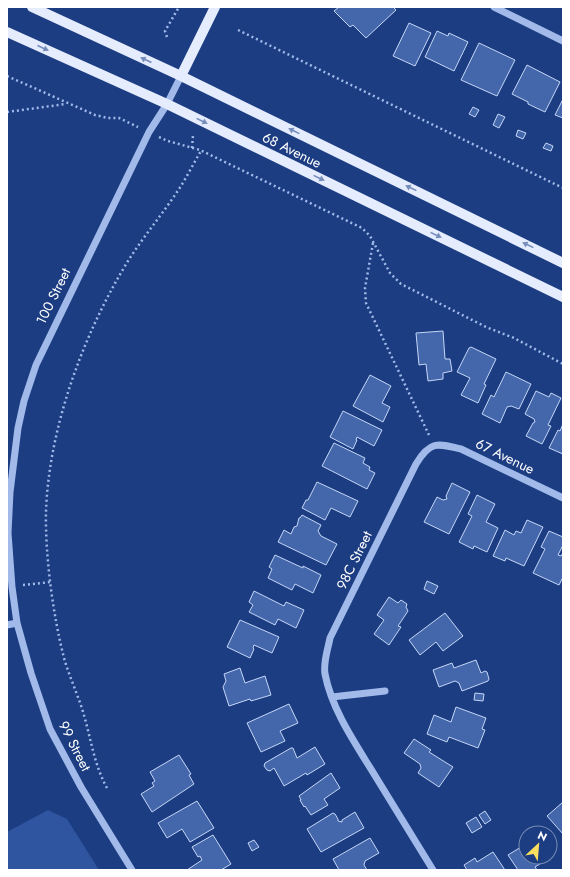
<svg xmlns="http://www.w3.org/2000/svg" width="570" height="877" font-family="Jost,sans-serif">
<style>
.green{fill:#2f55a0}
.building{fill:#4467ab;stroke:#c5d7f7}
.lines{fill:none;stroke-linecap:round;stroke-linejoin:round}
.path{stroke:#a1baea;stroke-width:2.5;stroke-dasharray:2 3;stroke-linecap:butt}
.minor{stroke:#a1baea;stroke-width:7}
.major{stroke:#e4ecfe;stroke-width:10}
.oneway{fill:#768cba}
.labels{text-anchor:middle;stroke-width:3;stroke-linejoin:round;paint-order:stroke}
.street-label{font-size:14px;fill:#fff;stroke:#1c3d82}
</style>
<rect width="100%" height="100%" fill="#1c3d82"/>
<path class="green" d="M48,810L67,819L99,870H7V832Z"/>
<path class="building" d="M339,7H393L396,10L366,38L353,25L350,27L334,11Z
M409,23L431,33L415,66L393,56Z
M437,31L448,36L449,33L468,42L454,71L425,57Z
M479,43L515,60L497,96L461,80Z
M527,65L560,82L545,112L528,104V102L512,94Z
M563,99V118L555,115Z
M473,107L479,110L475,117L469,114Z
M498,114L505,117L499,128L493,125Z
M518,130L526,133L523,139L516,136Z
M546,143L553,146L551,151L543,148Z
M443,331L445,359H450L452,371L443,373V379L428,381L426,364L419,365L416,333Z
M471,347L496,359L484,384L486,385L478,403L461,395L470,378L457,372L469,348Z
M506,372L531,384L519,409L511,406L507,407L500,423L482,414L491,395L494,397Z
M370,375L391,386L382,403L390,407L383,422L353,406Z
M536,391L549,397L551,393L561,398L548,425L551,426L542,444L526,436L533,423L535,422L534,419L525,414Z
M343,411L382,430L374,446L357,437L356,440H357L353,449L330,437Z
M563,424V454L549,448L558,430L560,431Z
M334,443L365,458L363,463L370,467L369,470L375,473L367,489L322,466Z
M317,482L358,501L350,517L331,508L325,520L302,508L306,500H308Z
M452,483L470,492L449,534L424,522L437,497L443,500L447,499L446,496Z
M477,495L495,504L486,522L498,528L487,552L474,546L473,549L459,542L472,516L468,514Z
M302,515L321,525L318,531L321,536L337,544L326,565L278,542L284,530L291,534L294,527L297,526L299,518H300Z
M527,520L543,527L524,566L506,558L505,561L493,556L505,530L514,535L516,531L521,533Z
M549,531L563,537V545L558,555L561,556L563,553V577L559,585L533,573L545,549L541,547Z
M275,555L303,568V566L321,575L313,593L295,584L292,590L268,578L272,569L269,567Z
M427,581L438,586L434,594L424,589Z
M254,591L284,606L286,602L304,610L296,628L278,619L275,625L249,612L253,605L249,602Z
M389,597L398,603L401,600L407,604L406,607L408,611L398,626L401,627L389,645L374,634L384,620L377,615Z
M445,613L463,636L443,651L436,642L420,655L409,640Z
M240,620L279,637L272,653L254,645L253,648L254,649L250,658L227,647Z
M476,660L481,673L485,671L487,672L489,679L488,681L462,691L459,683L455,681L439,687L433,670L452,663L454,668Z
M240,668L245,683L265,676L271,695L251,701L250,699L229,706L223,687L226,681L224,674Z
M475,693L484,694L483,701L474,700Z
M289,704L298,723L280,731L285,741L261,752L247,723Z
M456,707L486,718L482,729L485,730L478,748L449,737L447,742L427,734L434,715L451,722Z
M414,739L431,750L429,752L453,767L439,787L418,773L421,768L420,764L404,753Z
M315,747L325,764L307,775L306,773L284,786L274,768L270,771L267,770L264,766L265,763L291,748H293L297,758Z
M179,755L191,774L189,775L194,784L152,812L141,794L154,786L152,783L155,781L150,772Z
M331,773L340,788L324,799L328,805L311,815L305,806L304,807L300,800H301L299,796Z
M197,801L214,828L190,842L182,829L167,838L158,823Z
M563,802V834L547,816Z
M485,811L491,820L485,824L479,815Z
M355,812L364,828L321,852L307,829L333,813L335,814L338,819V821L342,822V820Z
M476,817L482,827L472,833L466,823Z
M213,835L231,864L221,870H187L202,860L200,856L198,857L192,847Z
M370,838L379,853L365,861L364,865L367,870H339L333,859Z
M254,840L259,847L252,851L248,843Z
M526,844V857H550V855L551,857L535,867L537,870H518L508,855Z
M493,852L505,870H467L464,865L475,858L477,862Z"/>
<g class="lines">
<path class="path" d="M238,30L563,188
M167,37L165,31L179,7
M7,76L95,115L108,118H119L138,127
M7,112L66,104
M159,137L168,141L200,150L362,228L370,236L390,273L401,284L486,327L514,338L563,364
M192,148L193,135
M373,243L365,288L366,303L429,435
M23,585L51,582
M107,788C92,761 90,729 79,700C74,686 68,672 64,658C53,615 45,556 46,511C49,430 81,341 122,271C138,243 159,219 177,192C186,179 193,164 201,151"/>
<path class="minor" d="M494,7L563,41
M7,625L17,623
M332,697L385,691
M132,870L81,787L50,729L31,673L17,623L12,587L8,533L10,492L18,428L24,401L36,365L149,132L167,104L181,76
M433,870C413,838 394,806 374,774C355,743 332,710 325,674C323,662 328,649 330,638L416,464C430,441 437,443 461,449L563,498"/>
<path class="major" d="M32,7L181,76L563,263
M7,32L167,104L563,297
M181,76L215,7"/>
</g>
<defs><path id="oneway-solid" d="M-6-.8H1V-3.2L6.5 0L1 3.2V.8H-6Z"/></defs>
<g class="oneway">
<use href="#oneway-solid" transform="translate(43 48) rotate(24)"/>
<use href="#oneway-solid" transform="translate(146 60) rotate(-155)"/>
<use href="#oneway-solid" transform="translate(202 121) rotate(26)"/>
<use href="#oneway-solid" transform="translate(294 131) rotate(-154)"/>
<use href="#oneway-solid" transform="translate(319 178) rotate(26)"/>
<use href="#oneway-solid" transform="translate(411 188) rotate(-154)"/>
<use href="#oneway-solid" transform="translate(436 235) rotate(26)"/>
<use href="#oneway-solid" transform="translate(528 245) rotate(-154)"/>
</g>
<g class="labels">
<g class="street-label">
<text transform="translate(292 150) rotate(26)" y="5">68 Avenue</text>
<text transform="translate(53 296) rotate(-64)" y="5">100 Street</text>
<text transform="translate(505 456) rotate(26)" y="5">67 Avenue</text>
<text transform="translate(354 560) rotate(-64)" y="5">98C Street</text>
<text transform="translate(75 746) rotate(63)" y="5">99 Street</text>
</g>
</g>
<rect width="570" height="877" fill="none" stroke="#ffffff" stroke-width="16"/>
<g transform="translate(538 845) rotate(26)"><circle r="19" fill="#1c3d82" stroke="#778bb4"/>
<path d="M0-3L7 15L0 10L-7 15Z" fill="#fade5e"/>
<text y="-6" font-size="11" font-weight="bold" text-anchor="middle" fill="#ffffff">N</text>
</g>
</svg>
